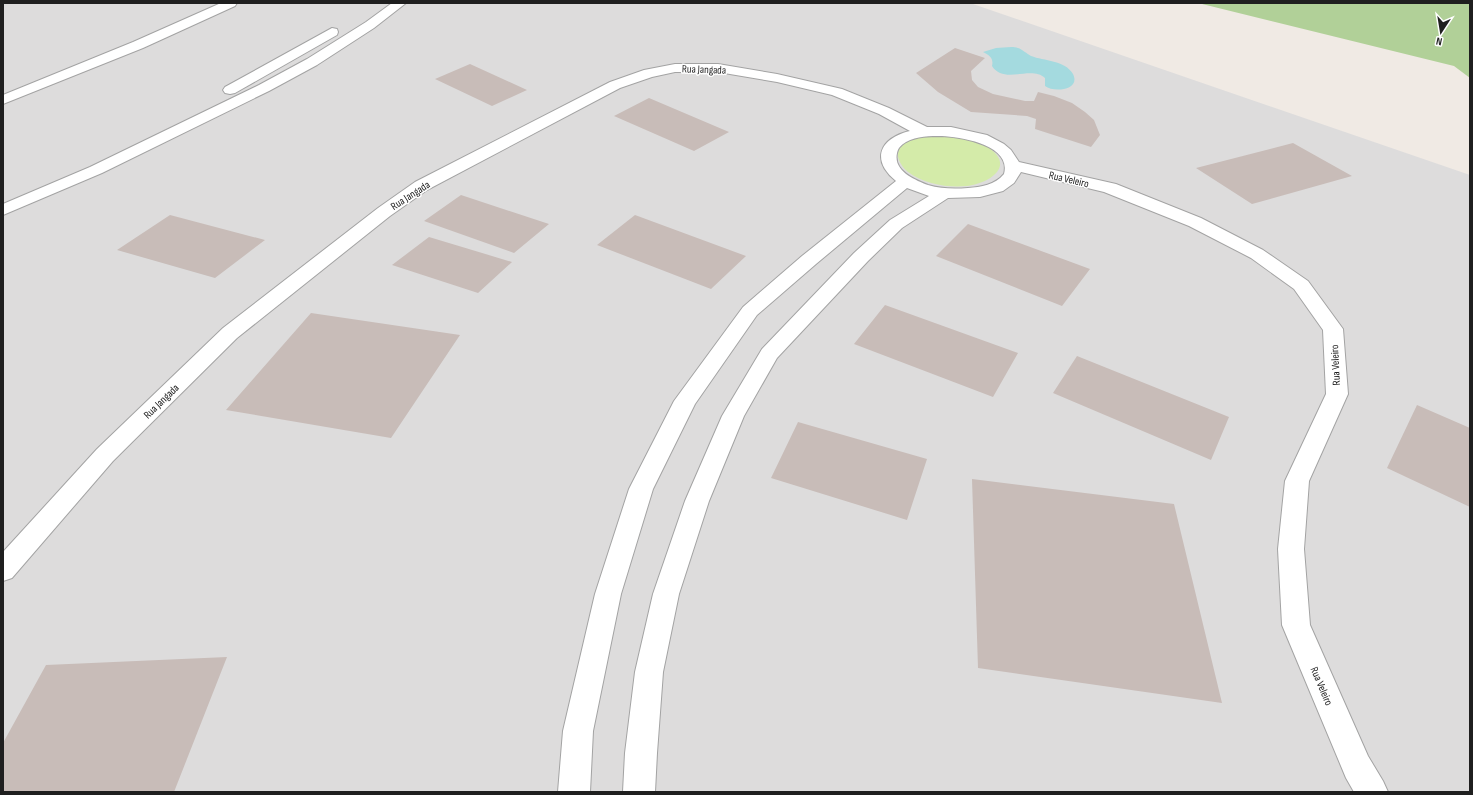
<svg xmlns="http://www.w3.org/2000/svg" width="1473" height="795" font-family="'Sofia Sans Condensed',sans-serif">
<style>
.residential{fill:#dddcdc}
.grass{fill:#d4eba9}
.forest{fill:#b1d098}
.water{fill:#a4dadf}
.building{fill:#c8bcb8}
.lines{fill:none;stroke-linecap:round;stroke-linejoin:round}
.street-casing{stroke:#a3a3a3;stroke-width:2}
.street{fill:#fff;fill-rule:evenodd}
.labels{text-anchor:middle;stroke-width:3;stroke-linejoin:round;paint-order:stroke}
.street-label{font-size:11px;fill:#1f1f1f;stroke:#fff}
</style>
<rect width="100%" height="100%" fill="#f0eae4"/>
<path class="residential" d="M3,3H970L1470,175V792H3Z"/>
<path class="grass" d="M936,134C953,136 971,136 986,146C1017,165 991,183 967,186C948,188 924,184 908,172C904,169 901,165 899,160C892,140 923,136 936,134Z"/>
<path class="forest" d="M1198,3H1470V78L1454,66Z"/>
<path class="water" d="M996,48C1003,48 1012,46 1018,48C1022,49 1027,54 1031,56C1044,61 1065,60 1073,74C1081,90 1054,93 1045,86V78C1031,65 1004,85 992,66C994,58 989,55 983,52Z"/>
<path class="building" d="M955,48L985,58L971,71L972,80L978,87L993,94L1025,101H1034L1038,92L1054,96L1072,103L1085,112L1094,120L1100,135L1091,147L1035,129L1036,119L1027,116L971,112L938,92L916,73Z
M470,64L527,90L492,106L435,79Z
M649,98L729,132L694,151L614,116Z
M1293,143L1352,176L1252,204L1196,168Z
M461,195L549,224L514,253L424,221Z
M170,215L265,240L215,278L117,250Z
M635,215L746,256L711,289L597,245Z
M968,224L1090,269L1062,306L936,256Z
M429,237L512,262L478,293L392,265Z
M885,305L1018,353L993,397L854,344Z
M311,313L460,335L391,438L226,410Z
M1077,356L1229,417L1211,460L1053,393Z
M1417,405L1470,428V507L1387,468Z
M798,422L927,459L907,520L771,478Z
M972,479L1174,504L1222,703L978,668Z
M227,657L174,792H3V743L46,665Z"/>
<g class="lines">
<g class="street-casing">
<path id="street" d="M221,3H237L235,6L143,48L3,104V95L133,42Z
M392,3H406L374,28L317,65L269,91L102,173L3,215V204L90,167L259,85L307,59L366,22Z
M332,28L337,29L338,32L337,35L235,93L230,94L225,93L223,90L225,87Z
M675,64H718L777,74L842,89L889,108L927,127H951L987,135L1004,144L1011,150L1019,162L1116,184L1201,218L1263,250L1308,281L1343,329L1348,394L1309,481L1304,549L1310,625L1368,756L1383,781L1388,792H1354L1346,778L1282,625L1278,549L1285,481L1326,394L1323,330L1294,289L1251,258L1189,226L1104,192L1021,172L1014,183L1003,191L980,197L948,198L902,228L868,261L777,358L744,416L709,501L679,594L663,672L657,753L655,792H623L625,753L635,672L653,594L685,501L722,416L762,349L854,253L890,220L929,196L907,188L816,264L757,315L695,404L653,489L621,594L593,731L590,792H558L563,731L595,594L629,489L674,401L743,307L802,256L896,181C870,160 880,138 910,131L879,114L832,95L777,82L718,72H675L652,77L620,88L427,190L390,216L237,338L113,461L12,578L3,581V552L97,449L223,328L378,208L415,182L610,82L644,70ZM942,136C961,137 1012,145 1004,174C995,185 981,187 968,188C955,189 941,189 928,185C915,180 893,171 897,153C898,148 901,145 906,142C917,136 930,136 942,136Z"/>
</g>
<use href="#street" class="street"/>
</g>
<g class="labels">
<g class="street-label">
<text transform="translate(704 69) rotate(2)" y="4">Rua Jangada</text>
<text transform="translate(1069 179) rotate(13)" y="4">Rua Veleiro</text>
<text transform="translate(410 195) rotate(-33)" y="4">Rua Jangada</text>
<text transform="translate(1335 365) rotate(-93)" y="4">Rua Veleiro</text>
<text transform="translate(161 401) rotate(-44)" y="4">Rua Jangada</text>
<text transform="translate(1322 686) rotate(67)" y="4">Rua Veleiro</text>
</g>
</g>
<rect width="1473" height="795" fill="none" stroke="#1f1f1f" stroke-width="8"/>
<g transform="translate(1441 32) rotate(192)" stroke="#ffffff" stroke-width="3" paint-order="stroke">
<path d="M0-3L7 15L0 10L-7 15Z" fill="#1f1f1f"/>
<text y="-6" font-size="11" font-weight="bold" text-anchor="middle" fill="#1f1f1f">N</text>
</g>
</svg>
